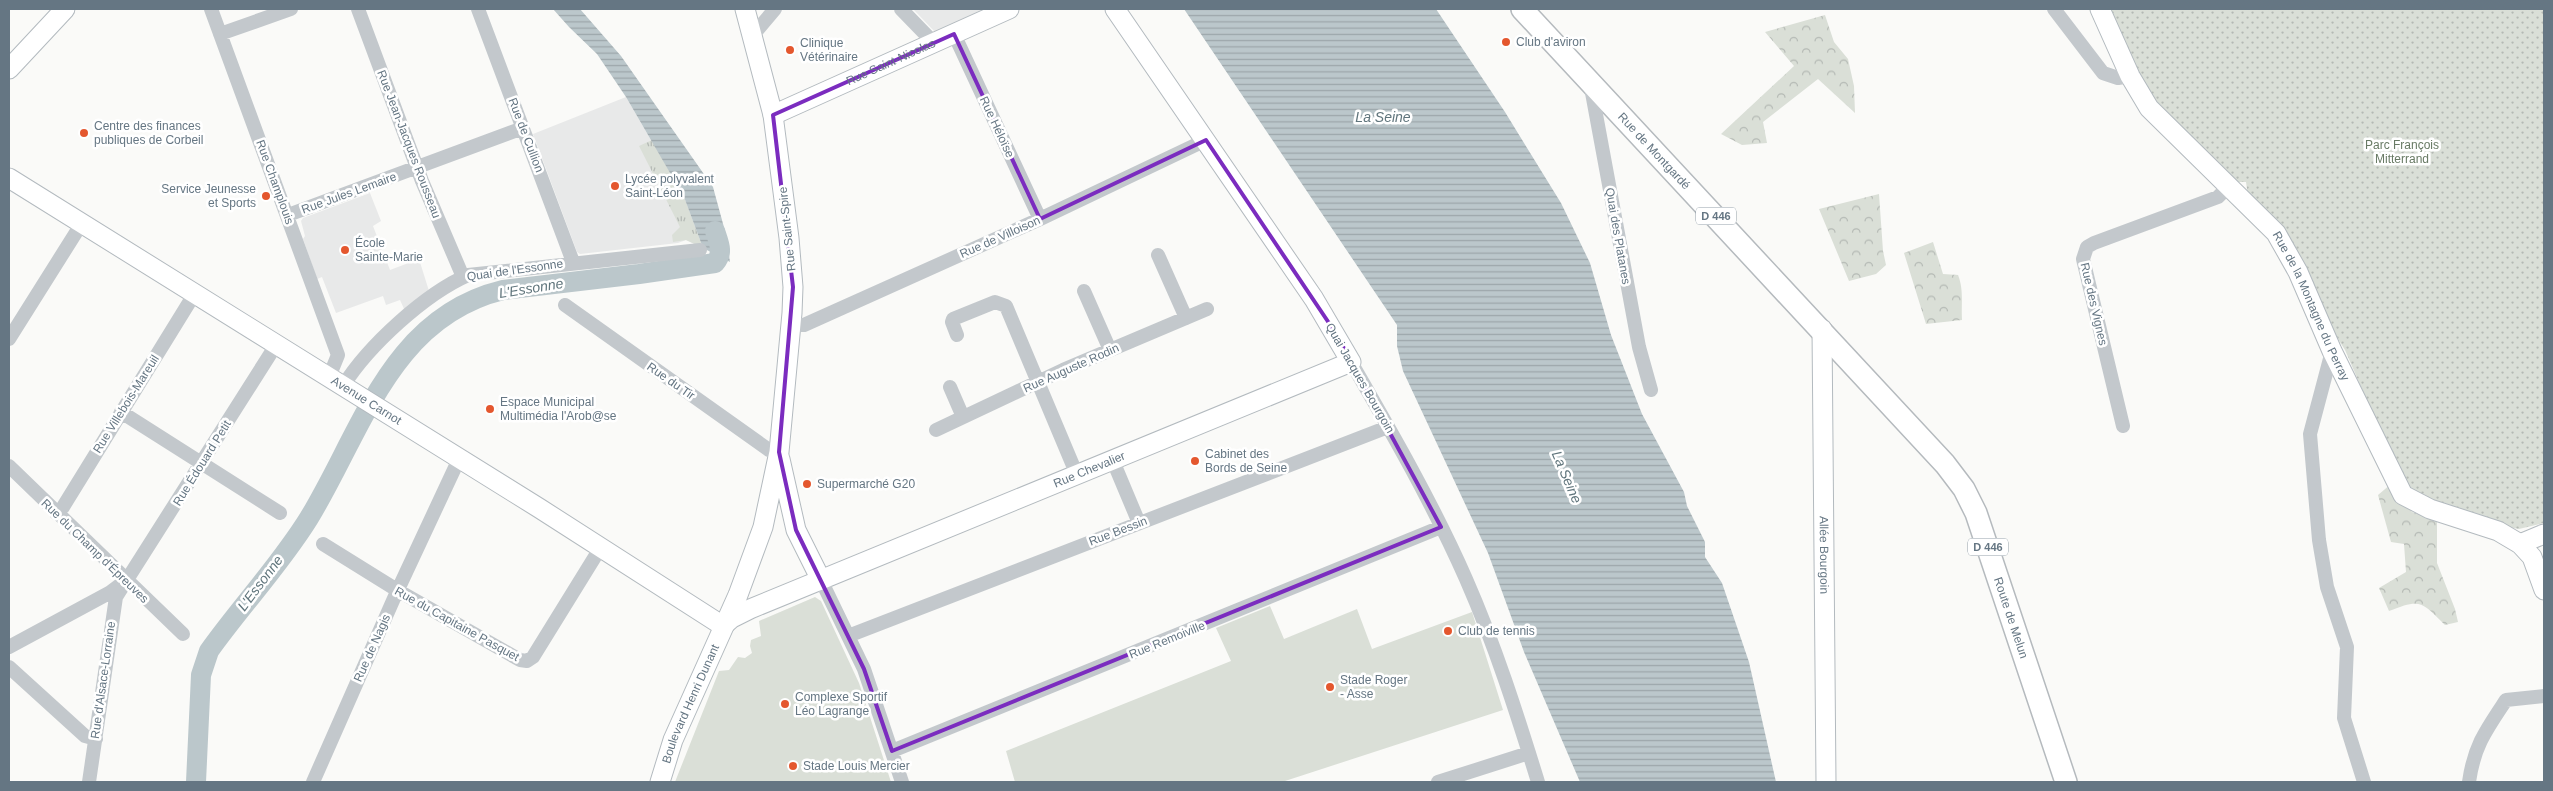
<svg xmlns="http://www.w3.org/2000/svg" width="2553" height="791" font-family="Arial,sans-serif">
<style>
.built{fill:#e8e9e9}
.grass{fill:url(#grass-tufts)}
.forest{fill:url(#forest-crowns)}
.park{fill:url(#park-dots)}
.garden{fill:#dadfd7}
.water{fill:url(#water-rules)}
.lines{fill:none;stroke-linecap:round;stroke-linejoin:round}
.river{stroke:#bbc7cb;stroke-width:20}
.secondary-casing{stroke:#b3babf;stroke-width:21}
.primary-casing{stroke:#b5babe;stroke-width:24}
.street{stroke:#c3c8cc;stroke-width:14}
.secondary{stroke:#fff;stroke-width:19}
.primary{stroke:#fff;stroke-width:21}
.marked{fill:none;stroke:#7b2cbf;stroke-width:4;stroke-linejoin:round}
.poi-dot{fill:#e4572e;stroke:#fff;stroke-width:2}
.labels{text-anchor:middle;stroke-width:5;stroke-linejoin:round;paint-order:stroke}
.shield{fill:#fff;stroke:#939fa8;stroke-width:1}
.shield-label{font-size:11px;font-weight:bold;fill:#657683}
.poi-label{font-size:12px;fill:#657683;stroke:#fff;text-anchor:start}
.street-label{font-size:12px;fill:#657683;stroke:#fff}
.park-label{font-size:12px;fill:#687a64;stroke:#fff}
.water-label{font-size:14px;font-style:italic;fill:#60757c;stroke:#fff}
</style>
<defs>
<pattern id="grass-tufts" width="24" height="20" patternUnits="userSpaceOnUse" patternTransform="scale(1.25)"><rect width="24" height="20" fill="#dadfd7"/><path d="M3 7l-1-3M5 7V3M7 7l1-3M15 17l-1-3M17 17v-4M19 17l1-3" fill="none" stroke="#b4b9b4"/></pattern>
<pattern id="forest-crowns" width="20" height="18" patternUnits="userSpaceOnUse" patternTransform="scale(1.25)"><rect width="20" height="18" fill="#dadfd7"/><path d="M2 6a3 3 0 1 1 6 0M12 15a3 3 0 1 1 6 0" fill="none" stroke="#b4b9b4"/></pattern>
<pattern id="park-dots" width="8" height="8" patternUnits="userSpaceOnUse" patternTransform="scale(1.25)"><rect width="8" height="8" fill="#dadfd7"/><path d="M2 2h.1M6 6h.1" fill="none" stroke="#b4b9b4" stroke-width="1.8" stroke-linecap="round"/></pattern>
<pattern id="water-rules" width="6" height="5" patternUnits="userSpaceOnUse" patternTransform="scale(1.25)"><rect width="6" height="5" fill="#bbc7cb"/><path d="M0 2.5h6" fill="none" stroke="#9ca6aa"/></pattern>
</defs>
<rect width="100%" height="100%" fill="#fafaf8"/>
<path class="built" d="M913,9H995L936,33Z
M626,97L684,197L703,248L686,240L678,243L580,254L577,252L533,134Z
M370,193L381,221L373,226L390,270L419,259L429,291L405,311L400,300L386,305L383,296L336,313L322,277L317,279L303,239L305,236L301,221L303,218Z"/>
<path class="grass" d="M652,140L684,197L703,248L686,240L673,242L672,235L680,227L639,146Z"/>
<path class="forest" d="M1825,15L1834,42L1848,59L1854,86L1855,113L1818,79L1763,122L1767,143L1742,145L1721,134L1794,66L1765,32Z
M1879,194L1883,251L1886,265L1876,274L1849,281L1819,209Z
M1933,242L1943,274L1958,275C1964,290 1961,303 1962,320L1926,324L1904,253Z
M2391,484L2412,512L2437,519V563L2455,609L2458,622L2445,625C2422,602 2421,598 2389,611L2379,588L2406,572L2404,544L2391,542L2378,495Z"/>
<path class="park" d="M2108,9H2544V523L2519,529L2507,527L2415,496L2402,481L2345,350L2248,196L2246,182H2234L2146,93Z"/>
<path class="garden" d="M815,597L821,601L859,683L891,782H675L719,671L729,670L738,657L745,658L752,653L750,646L751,640L761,636L759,621Z
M1270,606L1284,639L1357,609L1372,649L1472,612L1503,710L1282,782H1015L1006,751L1231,661L1216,628Z"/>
<path class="water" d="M553,9H580L621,56L713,187L725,231L730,262L703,248L684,197L626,97L597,54L569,27Z
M1184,9H1436L1505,112L1561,203L1590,263L1611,335L1642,414L1684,492L1687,506L1705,542V557L1722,583L1749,662L1776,782H1580L1524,652L1488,553L1403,371L1397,346V325Z"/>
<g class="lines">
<path class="river" d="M196,782L201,675L209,651C241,606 280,565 309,518C362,431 391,317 503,290L639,274L715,263C724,253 719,243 715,231"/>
<g class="secondary-casing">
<g id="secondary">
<path id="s1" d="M2100,9L2130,76L2149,108L2276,233L2298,272L2332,351L2403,495L2430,509L2498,531L2520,544L2532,557L2544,590"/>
<path d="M9,69L65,9"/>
<path id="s2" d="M773,115L1009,9"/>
<path id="s3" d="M9,178L539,508L723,626"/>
<path id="s4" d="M1822,329L1826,782"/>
<path d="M780,459L796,530L821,580"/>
<path d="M2520,544L2544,534"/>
<path id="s5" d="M723,626L732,618L750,609L1351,362L1314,299L1115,9"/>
<path id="s6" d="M660,782L673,740L738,595L763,527L779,452L792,313L793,287L789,238L773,115L745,9"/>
</g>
</g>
<g class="primary-casing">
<g id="primary">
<path id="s7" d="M1522,9L1945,464L1964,489L1976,513L2066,782"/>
</g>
</g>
<path class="street" d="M211,9L338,355L329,377
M358,9L422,181L463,277
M478,9L573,262
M901,9L934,43
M2054,9L2103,73L2118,78L2130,76
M220,34L291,9
M954,34L1040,219
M753,35L775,9
M1590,82L1639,347L1651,390
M288,215L523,128
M1158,255L1186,318
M1084,291L1110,350
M565,305L769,450L779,452
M791,325H804L1040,219L1206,140
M957,335L952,322L953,319L995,302L1006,306L1077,475
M9,339L82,223
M2332,351L2310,434L2319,540L2327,587L2347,647L2344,718L2364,782
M1351,362C1392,433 1433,504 1466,579C1495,645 1517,714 1538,782
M343,386C369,345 425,294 468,275L700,250
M950,387L963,417
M121,412L280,513
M2123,426L2083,259L2087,247L2094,243L2218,197L2229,186
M936,430L1063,370L1207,309
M1113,461L1139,523
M9,466L183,634
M56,513L63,507L195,293
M323,544L397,590L520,660L527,661L533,657L601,547
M821,580L864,669L902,782
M848,636L1388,427
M9,647L109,593L121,584
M9,667L85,736L96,739
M892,751L1441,527
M89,782L116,597L276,345
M313,782L395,596L459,459
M1438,782L1529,753
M2469,782C2474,746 2486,730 2506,700L2544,696"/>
<use href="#secondary" class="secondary"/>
<use href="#primary" class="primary"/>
</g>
<path class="marked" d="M954,34L1040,219L1206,140L1335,332L1441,527L892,751L864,669L796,530L779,452L793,287L773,115Z"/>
<g class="poi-dot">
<circle cx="1506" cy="42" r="5"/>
<circle cx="790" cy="50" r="5"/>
<circle cx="84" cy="133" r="5"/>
<circle cx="615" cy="186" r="5"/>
<circle cx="266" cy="196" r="5"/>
<circle cx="345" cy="250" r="5"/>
<circle cx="490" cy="409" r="5"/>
<circle cx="1195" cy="461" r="5"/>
<circle cx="807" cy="484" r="5"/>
<circle cx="1448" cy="631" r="5"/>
<circle cx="1330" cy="687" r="5"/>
<circle cx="785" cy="704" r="5"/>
<circle cx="793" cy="766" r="5"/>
</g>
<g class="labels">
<g class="shield">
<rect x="1696" y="207.5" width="40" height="17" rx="4"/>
<rect x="1968" y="538.5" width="40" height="17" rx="4"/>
</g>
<g class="shield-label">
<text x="1716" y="220">D 446</text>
<text x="1988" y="551">D 446</text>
</g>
<g class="poi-label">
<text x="1516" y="46">Club d'aviron</text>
<text x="800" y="47">Clinique<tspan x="800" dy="14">Vétérinaire</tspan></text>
<text x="94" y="130">Centre des finances<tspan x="94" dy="14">publiques de Corbeil</tspan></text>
<text x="625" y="183">Lycée polyvalent<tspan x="625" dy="14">Saint-Léon</tspan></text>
<text x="256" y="193" text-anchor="end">Service Jeunesse<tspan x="256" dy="14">et Sports</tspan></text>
<text x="355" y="247">École<tspan x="355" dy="14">Sainte-Marie</tspan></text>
<text x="500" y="406">Espace Municipal<tspan x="500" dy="14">Multimédia l'Arob@se</tspan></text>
<text x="1205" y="458">Cabinet des<tspan x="1205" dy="14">Bords de Seine</tspan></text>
<text x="817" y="488">Supermarché G20</text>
<text x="1458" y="635">Club de tennis</text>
<text x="1340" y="684">Stade Roger<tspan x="1340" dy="14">- Asse</tspan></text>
<text x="795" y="701">Complexe Sportif<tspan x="795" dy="14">Léo Lagrange</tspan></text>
<text x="803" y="770">Stade Louis Mercier</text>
</g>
<g class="street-label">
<text dy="4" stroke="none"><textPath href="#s2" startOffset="129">Rue Saint-Nicolas</textPath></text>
<text transform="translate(997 127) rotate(65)" y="4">Rue Héloïse</text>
<text transform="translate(526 135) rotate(69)" y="4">Rue de Cullion</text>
<text transform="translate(409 144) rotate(69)" y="4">Rue Jean-Jacques Rousseau</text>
<text dy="4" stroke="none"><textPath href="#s7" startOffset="194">Rue de Montgardé</textPath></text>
<text transform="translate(275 182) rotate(70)" y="4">Rue Champlouis</text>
<text transform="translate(349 193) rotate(-20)" y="4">Rue Jules Lemaire</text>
<text transform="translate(787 229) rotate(-96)" y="4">Rue Saint-Spire</text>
<text transform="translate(1618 236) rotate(80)" y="4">Quai des Platanes</text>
<text transform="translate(1000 237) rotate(-24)" y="4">Rue de Villoison</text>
<text transform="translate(515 270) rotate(-8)" y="4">Quai de l'Essonne</text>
<text transform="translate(2094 304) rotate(77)" y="4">Rue des Vignes</text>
<text dy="4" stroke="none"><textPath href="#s1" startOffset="370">Rue de la Montagne du Perray</textPath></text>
<text transform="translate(1071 368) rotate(-24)" y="4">Rue Auguste Rodin</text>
<text transform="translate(1360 378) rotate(60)" y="4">Quai Jacques Bourgoin</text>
<text transform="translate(671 381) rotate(35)" y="4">Rue du Tir</text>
<text dy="4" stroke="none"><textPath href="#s3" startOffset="421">Avenue Carnot</textPath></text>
<text transform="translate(126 404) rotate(-58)" y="4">Rue Villebois-Mareuil</text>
<text transform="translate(202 463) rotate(-58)" y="4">Rue Édouard Petit</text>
<text dy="4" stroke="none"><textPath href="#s5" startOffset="399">Rue Chevalier</textPath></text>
<text transform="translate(1118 531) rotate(-21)" y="4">Rue Bessin</text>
<text transform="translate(95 551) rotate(44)" y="4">Rue du Champ d'Épreuves</text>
<text dy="4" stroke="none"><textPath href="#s4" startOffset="226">Allée Bourgoin</textPath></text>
<text dy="4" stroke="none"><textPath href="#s7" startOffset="790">Route de Melun</textPath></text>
<text transform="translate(457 624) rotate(29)" y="4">Rue du Capitaine Pasquet</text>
<text transform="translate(1167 640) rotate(-22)" y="4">Rue Remoiville</text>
<text transform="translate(372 648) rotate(-66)" y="4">Rue de Nagis</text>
<text transform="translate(103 680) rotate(-82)" y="4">Rue d'Alsace-Lorraine</text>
<text dy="4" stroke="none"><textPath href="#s6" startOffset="84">Boulevard Henri Dunant</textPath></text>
</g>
<g class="park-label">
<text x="2402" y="149">Parc François<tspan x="2402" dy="14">Mitterrand</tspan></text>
</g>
<g class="water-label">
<text x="1383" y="122">La Seine</text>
<text transform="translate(531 288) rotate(-9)" y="5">L'Essonne</text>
<text transform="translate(1567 477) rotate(67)" y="5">La Seine</text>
<text transform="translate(260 583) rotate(-53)" y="5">L'Essonne</text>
</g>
</g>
<rect width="2553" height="791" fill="none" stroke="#657683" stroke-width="20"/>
</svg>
